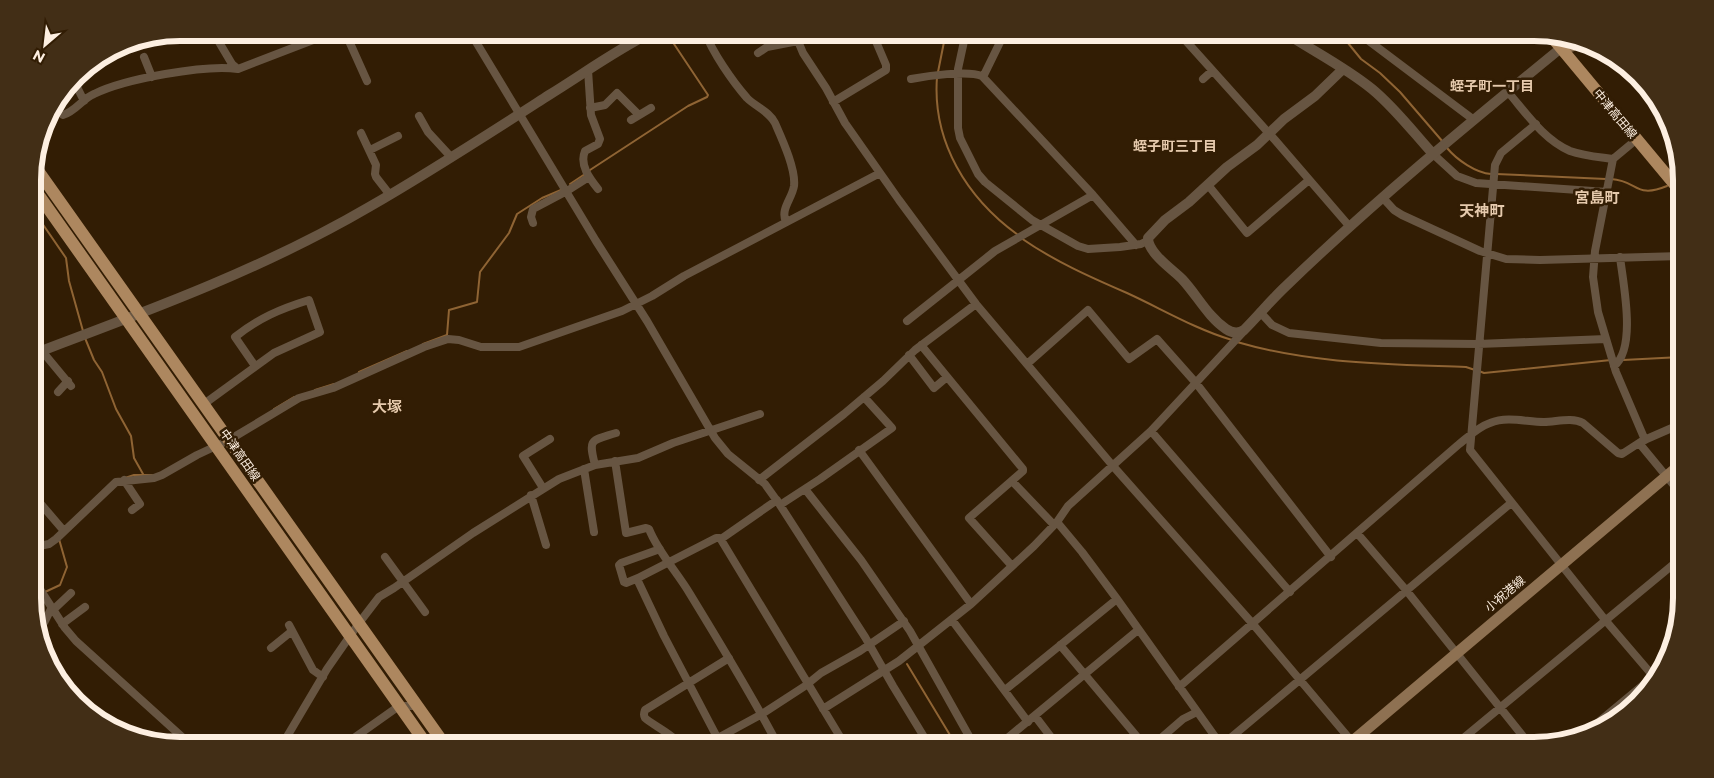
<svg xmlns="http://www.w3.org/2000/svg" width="1714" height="778" font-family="Montserrat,'Noto Sans JP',sans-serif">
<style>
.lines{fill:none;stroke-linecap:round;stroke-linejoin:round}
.stream{stroke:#8f6434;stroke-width:2}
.minor{stroke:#675542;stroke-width:8}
.tertiary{stroke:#675542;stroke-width:10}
.secondary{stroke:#8e7152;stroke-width:11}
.primary{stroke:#ad875f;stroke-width:12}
.labels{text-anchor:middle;stroke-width:5;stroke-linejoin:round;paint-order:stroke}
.street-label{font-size:12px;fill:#fdefe1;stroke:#321d04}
.neighbourhood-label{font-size:14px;font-weight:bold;fill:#e6caad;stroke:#321d04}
.quarter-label{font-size:15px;font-weight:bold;fill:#e6caad;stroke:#321d04}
.rim{fill:none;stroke:#fdefe1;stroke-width:6}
</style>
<rect width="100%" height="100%" fill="#321d04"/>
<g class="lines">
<path class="stream" d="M1339,32L1361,59L1380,73L1400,92L1443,142
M938,72L946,32
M937,77C932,142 967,198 1018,235
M1447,148C1457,160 1476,173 1491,174
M590,170L688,106L707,97L708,95L666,32
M1496,174L1606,179
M1611,179C1639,181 1635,199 1667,186
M1680,181V180
M570,184L585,174
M33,210L66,258L69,281L83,331
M1021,238C1054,261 1090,277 1127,293C1162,309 1195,329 1232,340
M85,338L94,360L102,372L116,409L131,436L134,458L143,474
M1237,342C1312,364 1389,364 1466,367L1475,370
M423,344L447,335L449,310L477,302L480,272L509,233L517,214L542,198L561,190
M1623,360L1681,357
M1479,371L1484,373L1611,360
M359,372L407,351
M315,390L334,384
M274,409L294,397
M125,478L134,475H152
M45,592L60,585L67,567L59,539
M907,664L956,745"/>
<path class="minor" d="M213,32L232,64L238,69L334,32
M345,32L367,81
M470,32L596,241L647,321L715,438L728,454L765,484L780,505L865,637L893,686L929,745
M705,32C712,52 733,82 747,98C756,107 769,111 775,123C782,139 796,169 794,186C792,199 780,209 786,222
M797,32L798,41L803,53L826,88L845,123L899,200L976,304L1113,466L1252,623L1354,744
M966,32L958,69V128L960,138L978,174L985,182L1032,220L1078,246L1088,249L1120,247L1141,244L1147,241
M1178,32L1275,140L1350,227
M1357,32L1474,120
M1184,39L1192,32
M758,53L767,47L798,41
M144,57L152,77
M588,70L591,115L600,139L598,144L585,151C579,165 590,179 598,189
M983,77L1005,32
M76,79L77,87L84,101
M911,79C926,76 968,70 982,76L1093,195L1136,245
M1203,79L1212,71
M1508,92C1526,113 1544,140 1570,151C1584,156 1599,157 1613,159
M833,102L886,70V65L872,32
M590,108L605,105L617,93L639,115
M63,115C76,111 82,99 94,94C124,79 206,64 238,69
M419,116L428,132L451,157
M631,120L651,108
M1536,124L1501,153L1495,165L1470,450L1606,621L1653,676
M361,133L376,165L375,174L376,177L390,195
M1637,139L1613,159L1595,251L1593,277L1598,312L1616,372L1645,440
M370,150L398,136
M1433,154L1457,176L1476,183L1607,192
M1208,185L1247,233L1309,180
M1383,198L1394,210L1402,215L1480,251L1506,259L1540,260L1681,256
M533,223L531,217L533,209L567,191L589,177
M1260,312L1272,325L1289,333L1381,343L1478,344L1606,339
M907,321L995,251L1093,195
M921,345L1023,469V471L969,518L1012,566
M42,351L71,386
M909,355L934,388L947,377
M1027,364L1088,310L1129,359L1157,339L1196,383L1331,557
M1614,366C1637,348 1623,283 1620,257
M58,392L68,381
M204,404L274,353L320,332L309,300C280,309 259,318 235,337L255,366
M1151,431L1290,592
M1639,443L1681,494
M859,450L971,604
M615,461L626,533L646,528L649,529C658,552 677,572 690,594C720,643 751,694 778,745
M595,465C588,438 591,441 616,433
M584,469L594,532
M124,480L140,504L132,510
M759,480L844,414L883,381L915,350L976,304
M1012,481L1054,525
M543,488L523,456L550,439
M805,489L861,560L910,631L974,745
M531,495L546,545
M34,496L64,531
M780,505L820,479L892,428L864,397
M1057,522L1082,552L1117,599L1221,745
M1357,533L1406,590L1530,745
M721,539L777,500
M34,547L49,544L56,539L116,482L154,478L162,475L197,455L229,440L299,398L333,388L424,347L448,339L459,340L481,347H519L622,311L652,296L684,276L880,173
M660,549L621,563L619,565L624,582L626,583L638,578L716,538H720L845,745
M385,557L425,612
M637,579L664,636L718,739
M34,580L65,628L76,641L191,745
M54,609L71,593
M952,620L1028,722
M62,624L85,607
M289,625L313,670L323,677
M39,629L45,621L52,607
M1060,645L1144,745
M271,648L292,631
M1179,687L1458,445C1468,437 1478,427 1490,423C1508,416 1526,422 1544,422C1556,422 1572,417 1583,423L1618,453L1622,454L1642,441L1681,424
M1005,690L1117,599
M823,709L899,661L971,604L1034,546L1057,522L1068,506L1151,431L1244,331
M1035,716L1057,745
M1590,729L1649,680
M676,740C668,732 650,723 645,718C643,715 644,713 645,710L729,658
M282,745L327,669L359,623L379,597L394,588L473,533L559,479L595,465L638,458L673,443L760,414
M344,745L399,706H417
M705,745L762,714L805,686L821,673L860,651L904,621
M999,745L1138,630
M1153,745L1183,719L1197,712
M1222,745L1511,503
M1455,745L1681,558"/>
<path class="tertiary" d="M843,32L864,34L889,32
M1284,32C1313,51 1345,67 1372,89C1395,108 1413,132 1433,154
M1343,69L1315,96L1284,119L1257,145L1227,167L1189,202L1165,220L1148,238C1148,253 1172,269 1182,279C1197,295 1208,317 1226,329C1232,333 1238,334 1244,330C1258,316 1271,300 1286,286C1373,202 1467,125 1561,48
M33,354C148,311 263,269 369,207C430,172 490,133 549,95C583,74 616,50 652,32"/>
<path class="secondary" d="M1561,48L1572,46L1578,41
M1348,745L1681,464"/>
<path class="primary" d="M1551,36L1680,191
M34,165L445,745
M33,187L427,745"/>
</g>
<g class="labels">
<g class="street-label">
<text transform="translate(1615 114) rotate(50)" y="4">中津高田線</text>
<text transform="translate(240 455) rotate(55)" y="4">中津高田線</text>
<text transform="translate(1505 594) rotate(-40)" y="4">小祝港線</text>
</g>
<g class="neighbourhood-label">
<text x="1492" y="91">蛭子町一丁目</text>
<text x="1175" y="151">蛭子町三丁目</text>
</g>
<g class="quarter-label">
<text x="1597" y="203">宮島町</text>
<text x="1482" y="216">天神町</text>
<text x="387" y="412">大塚</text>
</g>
</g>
<path d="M0 0H1714V778H0ZM180 41H1534A139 139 0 0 1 1673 180V598A139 139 0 0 1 1534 737H180A139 139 0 0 1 41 598V180A139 139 0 0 1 180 41Z" fill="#422e16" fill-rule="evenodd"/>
<path class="rim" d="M180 41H1534A139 139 0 0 1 1673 180V598A139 139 0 0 1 1534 737H180A139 139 0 0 1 41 598V180A139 139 0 0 1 180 41Z"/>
<g transform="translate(45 45) rotate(208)" stroke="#321d04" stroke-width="4" paint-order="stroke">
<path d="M0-4L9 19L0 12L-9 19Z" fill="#fdefe1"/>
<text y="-8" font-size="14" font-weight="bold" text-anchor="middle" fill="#fdefe1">N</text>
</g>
</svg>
